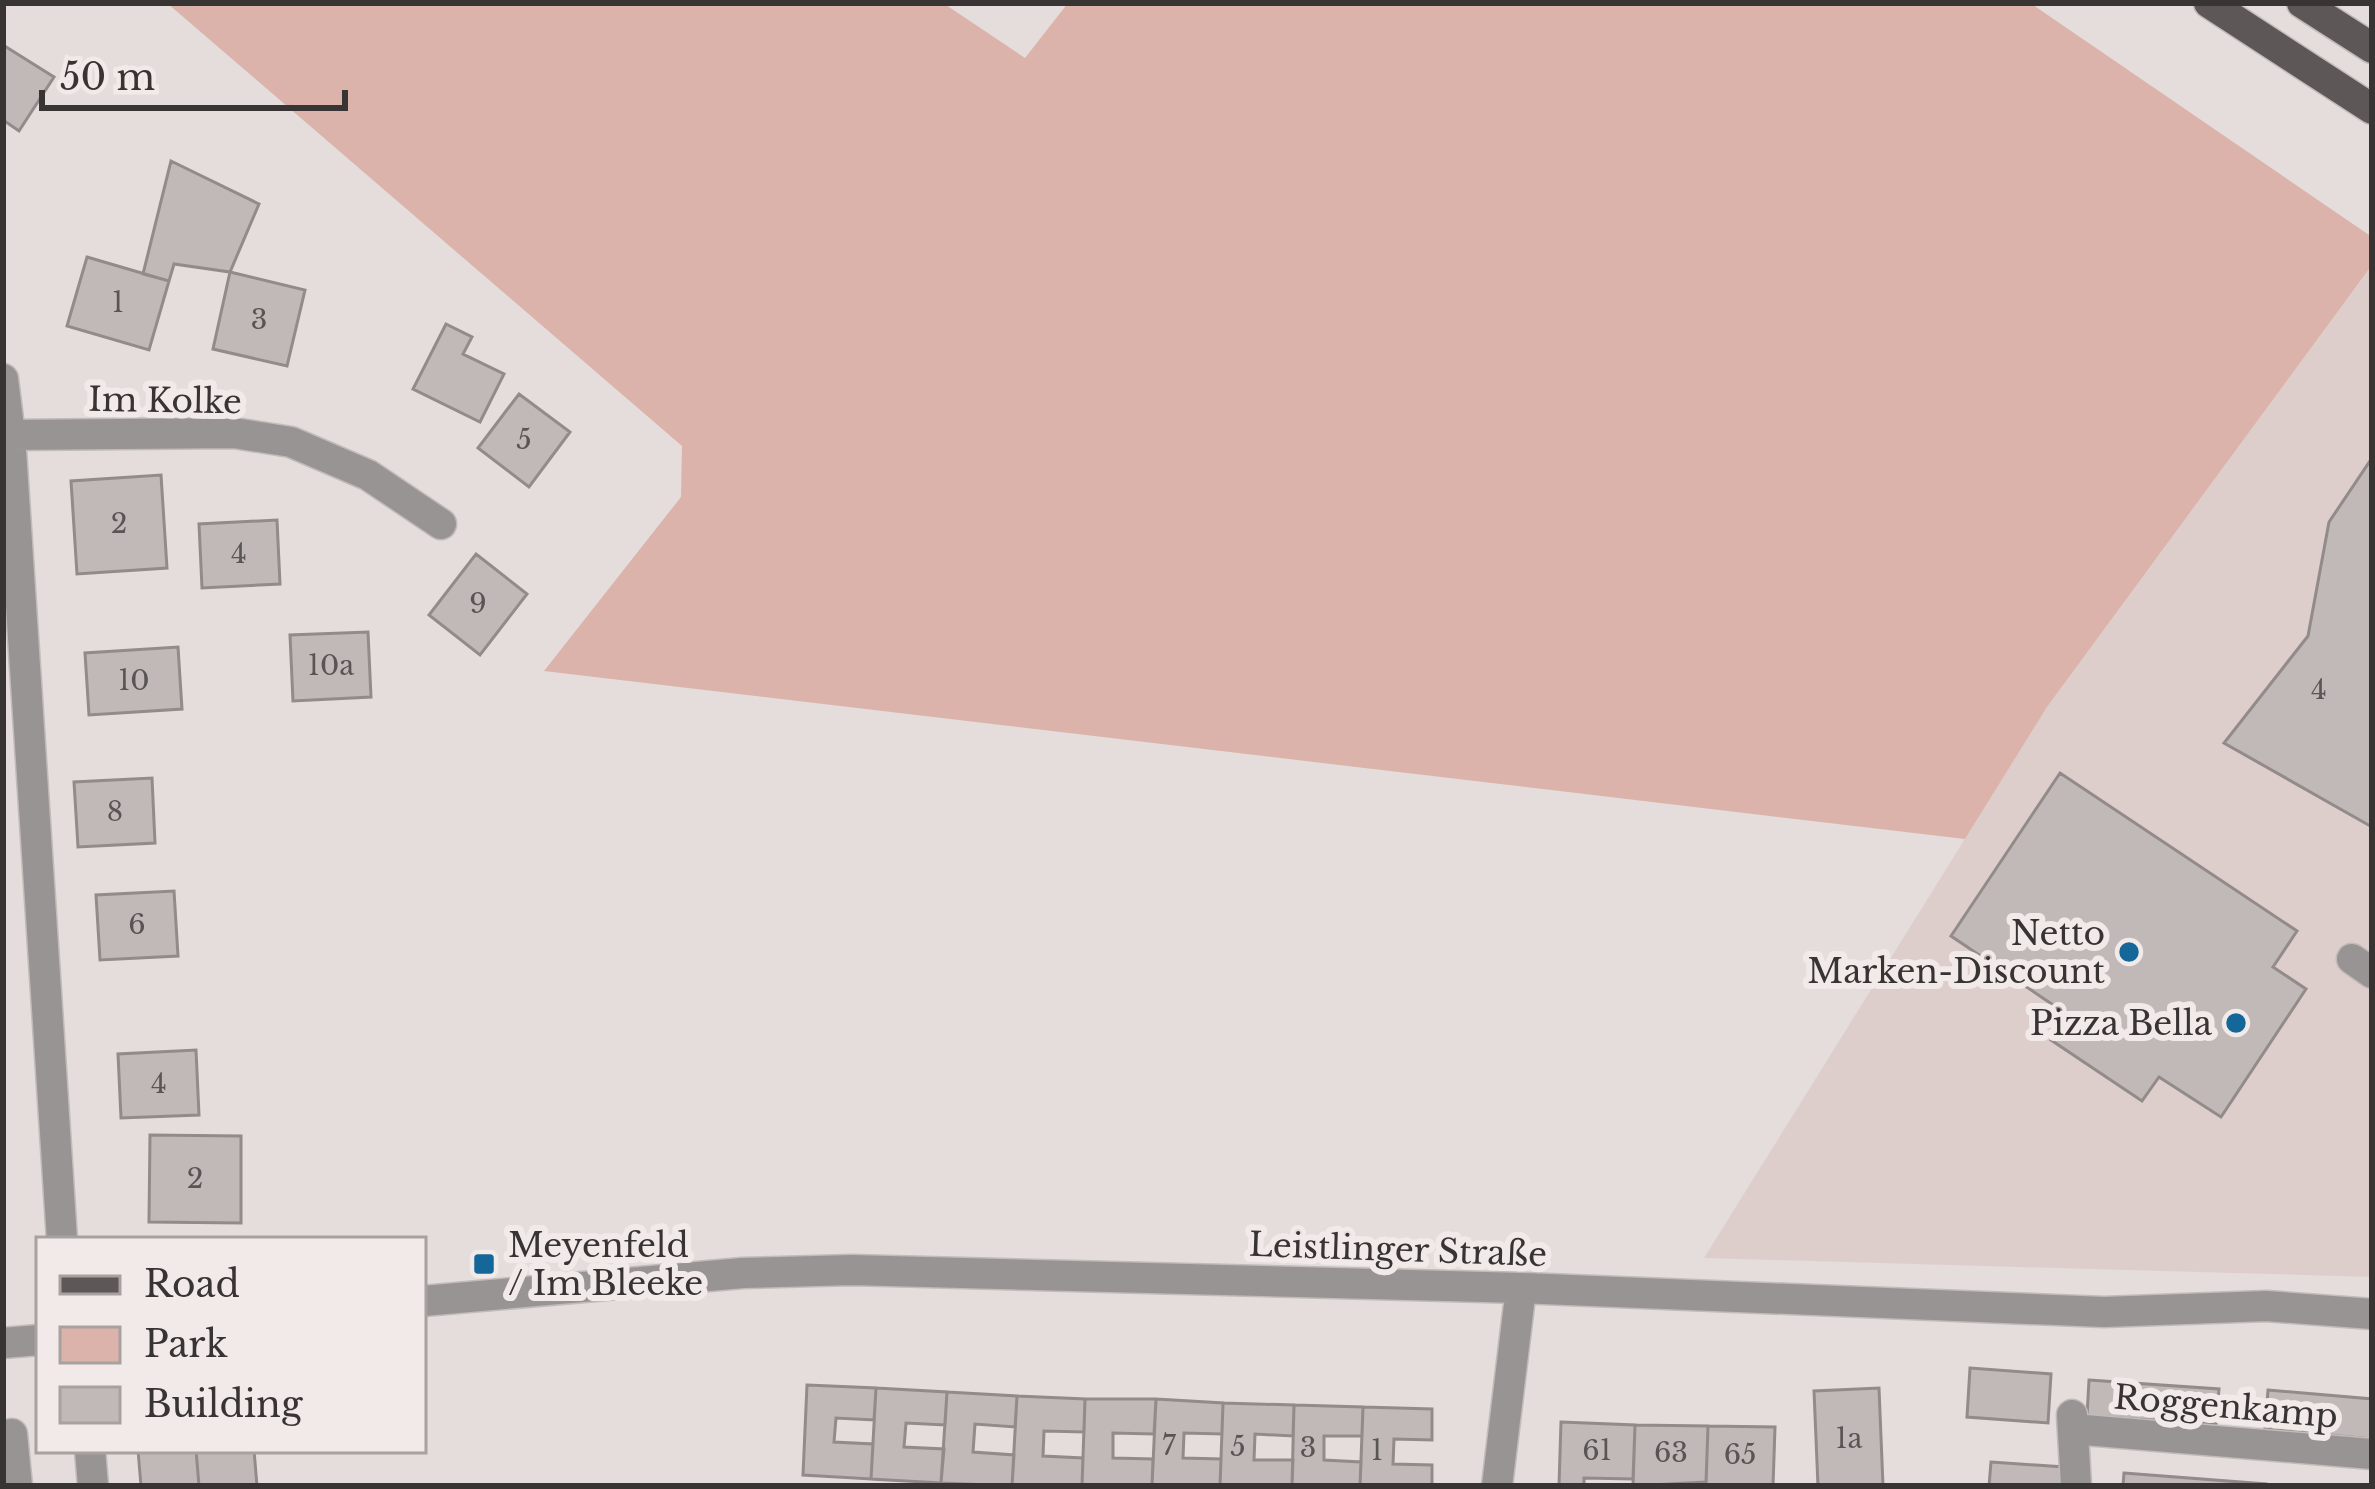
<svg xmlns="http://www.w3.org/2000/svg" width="2375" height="1489" font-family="'Libre Baskerville',serif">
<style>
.built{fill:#dececb}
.green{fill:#dbb3aa}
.building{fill:#c0b9b7;stroke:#928b8a;stroke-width:3}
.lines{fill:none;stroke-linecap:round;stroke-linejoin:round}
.minor-casing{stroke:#c1bbb9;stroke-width:33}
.major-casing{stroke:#c1bbb9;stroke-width:33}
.minor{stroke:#989494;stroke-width:30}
.major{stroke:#5d5857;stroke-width:30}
.poi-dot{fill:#166799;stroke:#f1eae8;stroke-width:4.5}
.labels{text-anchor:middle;stroke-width:12;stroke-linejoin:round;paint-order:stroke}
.number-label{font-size:27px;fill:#595554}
.street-label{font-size:33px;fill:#373433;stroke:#f1eae8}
.poi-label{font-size:33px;fill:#373433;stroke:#f1eae8;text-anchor:end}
</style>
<rect width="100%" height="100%" fill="#e4dddb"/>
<path class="built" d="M2372,265V1277L1704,1258L2047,707Z"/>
<path class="green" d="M167,3H943L1025,58L1068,3H2030L2372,237V265L2047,707L1965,839L544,671L681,497L682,446Z"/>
<path class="building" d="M3,45L54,77L19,131L3,120Z
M171,161L259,204L230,272L174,264L169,281L143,274Z
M87,257L169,281L149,350L67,326Z
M230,272L305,290L287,366L213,349Z
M446,324L472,337L463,354L504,374L480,422L413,389Z
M519,394L570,432L529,487L478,448Z
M2372,458V827L2224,743L2308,636L2329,522Z
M161,475L167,568L77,574L71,481Z
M277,520L280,584L202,588L199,524Z
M476,554L527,594L480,655L429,615Z
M368,632L371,697L293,701L290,635Z
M178,647L182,709L89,715L85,653Z
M2060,773L2297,931L2273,967L2306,989L2221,1117L2159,1077L2142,1101L2051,1040L2068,1015L1951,936Z
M152,778L155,843L78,847L74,782Z
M174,891L178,956L100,960L96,895Z
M196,1050L199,1115L121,1118L118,1054Z
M150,1135L241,1136V1223L149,1222Z
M1970,1368L2051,1374L2048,1423L1967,1417Z
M2089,1380L2219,1389L2216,1424L2087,1416Z
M807,1385L876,1388L874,1420L836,1418L834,1442L873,1444L871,1479L803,1475Z
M876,1388L947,1392L945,1425L906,1423L904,1447L944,1449L941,1483L871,1479Z
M1879,1388L1883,1486H1818L1814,1391Z
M2268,1390L2372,1399V1439L2265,1429Z
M947,1392L1017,1396L1015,1427L975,1424L973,1452L1014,1455L1012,1486L941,1483Z
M1017,1396L1085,1399L1084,1432L1044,1431L1043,1456L1083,1458L1082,1486H1012Z
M1085,1399H1156L1154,1434L1113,1433V1458L1153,1459L1152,1486H1082Z
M1156,1399L1223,1403L1222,1434L1184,1433L1183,1458L1221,1459L1220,1486H1152Z
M1223,1403L1294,1405L1293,1436L1255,1434L1254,1460H1293L1292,1486H1220Z
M1294,1405L1363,1407L1362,1436H1324V1460L1361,1462L1360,1486H1292Z
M1363,1407L1432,1409V1440L1394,1439L1393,1464L1432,1465V1486H1360Z
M1561,1422L1635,1425L1633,1479L1584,1478V1486H1559Z
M1635,1425L1708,1426L1706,1482L1633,1486Z
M1708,1426L1775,1427L1773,1486H1706Z
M138,1450H196L199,1486H141Z
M196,1450H254L257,1486H199Z
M1991,1462L2064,1467L2063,1486H1989Z
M2124,1473L2266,1484V1486H2123Z"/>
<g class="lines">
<g class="minor-casing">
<path id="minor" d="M3,379L10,435L62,1240
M10,435L234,433L291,442L368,475L441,524
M2352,959L2372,973
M423,1301L743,1273L852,1270L1521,1288L2104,1312L2266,1306L2372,1314
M3,1343L39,1340
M2072,1415L2076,1486
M2073,1429L2372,1454
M12,1434L17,1486
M90,1450L93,1486
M1497,1486L1521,1288"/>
</g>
<g class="major-casing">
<path id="major" d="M2209,3L2372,109
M2302,3L2372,48"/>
</g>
<use href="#minor" class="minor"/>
<use href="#major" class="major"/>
</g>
<g class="poi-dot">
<circle cx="2129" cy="952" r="12"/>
<circle cx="2236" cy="1023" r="12"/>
<rect x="472" y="1252" width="24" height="24" rx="6"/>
</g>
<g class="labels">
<g class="number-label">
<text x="118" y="312">1</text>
<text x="259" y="329">3</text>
<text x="524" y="449">5</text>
<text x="119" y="533">2</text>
<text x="239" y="563">4</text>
<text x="478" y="613">9</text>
<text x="331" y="675">10a</text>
<text x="134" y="690">10</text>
<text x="2319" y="699">4</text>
<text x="115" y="821">8</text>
<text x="137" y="934">6</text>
<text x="159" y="1093">4</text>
<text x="195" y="1188">2</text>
<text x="1849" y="1448">1a</text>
<text x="1169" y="1455">7</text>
<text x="1238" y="1456">5</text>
<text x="1308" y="1457">3</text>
<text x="1377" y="1460">1</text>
<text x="1597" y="1460">61</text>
<text x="1671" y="1462">63</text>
<text x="1740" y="1464">65</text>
</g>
<g class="street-label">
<text transform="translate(165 400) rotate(1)" y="12">Im Kolke</text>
<text transform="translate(1398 1249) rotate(2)" y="12">Leistlinger Straße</text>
<text transform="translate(2226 1406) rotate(5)" y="12">Roggenkamp</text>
</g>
<g class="poi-label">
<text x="2105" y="945">Netto<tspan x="2105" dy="38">Marken-Discount</tspan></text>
<text x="2212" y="1035">Pizza Bella</text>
<text x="508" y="1257" text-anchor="start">Meyenfeld<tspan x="508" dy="38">/ Im Bleeke</tspan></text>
</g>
</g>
<rect width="2375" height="1489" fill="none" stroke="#373433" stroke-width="12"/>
<rect x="36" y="1237" width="390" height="216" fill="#f1eae8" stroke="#a7a1a0" stroke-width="3"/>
<rect x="60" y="1276" width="60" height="18" fill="#5d5857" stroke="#a7a1a0" stroke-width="3"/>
<text x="144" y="1297" font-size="36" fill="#373433">Road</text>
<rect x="60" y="1327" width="60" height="36" fill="#dbb3aa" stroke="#a7a1a0" stroke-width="3"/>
<text x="144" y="1357" font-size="36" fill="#373433">Park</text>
<rect x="60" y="1387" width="60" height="36" fill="#c0b9b7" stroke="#a7a1a0" stroke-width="3"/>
<text x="144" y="1417" font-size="36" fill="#373433">Building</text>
<path d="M42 90v18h303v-18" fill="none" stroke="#373433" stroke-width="6"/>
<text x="60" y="90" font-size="36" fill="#373433" stroke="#f1eae8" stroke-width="9" paint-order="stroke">50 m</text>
</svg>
